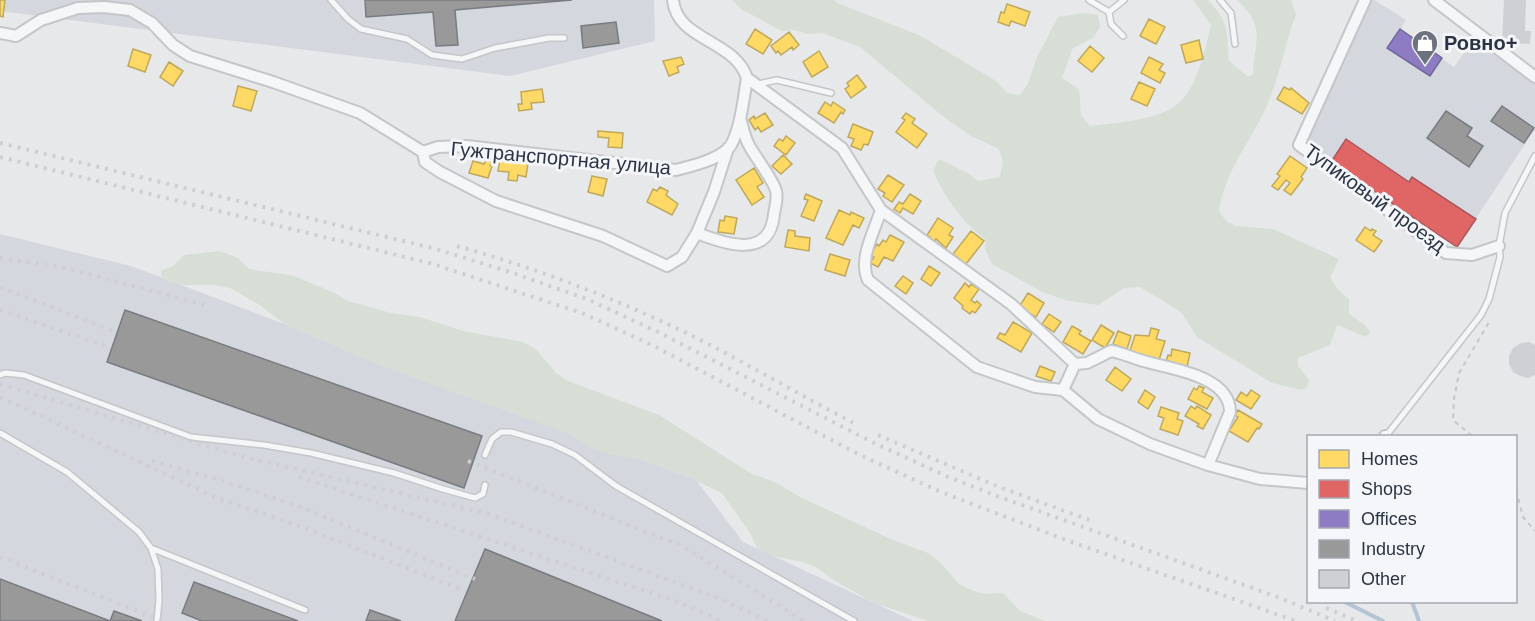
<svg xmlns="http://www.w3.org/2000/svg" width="1535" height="621" font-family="Arial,sans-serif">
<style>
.built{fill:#d4d7dd}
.green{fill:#d6ded6}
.homes{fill:#ffd966;stroke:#bfa85c;stroke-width:1.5}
.shops{fill:#e06666;stroke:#aa575c;stroke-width:1.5}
.offices{fill:#8e7cc3;stroke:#70669d;stroke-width:1.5}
.industry{fill:#999;stroke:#787b80;stroke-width:1.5}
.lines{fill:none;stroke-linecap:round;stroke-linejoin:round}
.stream{stroke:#b4c4d5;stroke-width:4}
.building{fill:#ced0d3}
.lane-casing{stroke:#c4c6c8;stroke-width:8}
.street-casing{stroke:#c4c6c8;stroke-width:14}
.path{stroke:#c5c6ca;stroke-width:2;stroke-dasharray:4.5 4.5;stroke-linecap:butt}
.lane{stroke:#f5f6f7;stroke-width:5}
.street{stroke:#f5f6f7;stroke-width:10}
.rail{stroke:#cecfd2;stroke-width:4;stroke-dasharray:3 6;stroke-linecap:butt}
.labels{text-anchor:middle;stroke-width:6;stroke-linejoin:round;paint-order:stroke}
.poi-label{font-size:20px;font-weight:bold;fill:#2b3445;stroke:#f4f6f9;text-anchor:start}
.street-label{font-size:20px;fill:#2b3445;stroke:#f4f6f9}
</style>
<rect width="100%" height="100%" fill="#e6e8ea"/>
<path class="built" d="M0,0H654L655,41L510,76L0,11Z
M1367,0H1374L1406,20L1400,30L1454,67L1473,40L1535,84V129L1457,247L1304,145Z
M0,234L131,266L696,480L743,542L913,621H0Z"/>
<path class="green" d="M732,0H835L837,3L919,35L996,81L1007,93L1020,95L1028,84L1037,57L1058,17L1084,13L1098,15L1100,27L1093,38L1073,48L1062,78L1079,89L1081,115L1090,126C1115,123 1161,120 1180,102C1197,87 1206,47 1211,25L1193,0H1208C1230,23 1226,31 1229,61L1248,77L1253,74C1255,40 1266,27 1237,0H1291L1296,15C1285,42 1281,71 1270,98C1255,137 1225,168 1219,211L1226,221L1236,226L1273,229L1339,259L1330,278L1340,292L1349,299V314L1365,325L1370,332L1366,337L1337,325L1330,345L1298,358V366L1309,380L1307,387L1302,390L1272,383L1197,337L1181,312L1140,287L1124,288L1098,305L1065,300L1042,292L992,264L985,249L986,240C962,222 944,197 933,170L939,159L969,174L978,181L1000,177L1003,162L999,149L971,136L945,118L860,47L822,33L808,34L795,30L782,31L741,9Z
M219,251L238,258L249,269L294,276L335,293L348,301L391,313L420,317L463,331L523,342L536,349L556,373L568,381L659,415L752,474L777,483L800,497L893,540L928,553L939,561L959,584L973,591L987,594L1003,593L1020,611L1045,621H928L874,603L830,578L818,568L803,562L772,556L757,548L750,533L722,493L688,477L641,459L608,454L592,448L564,432L384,367L287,326L260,305L230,288L214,285H183L168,282L161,276V271L173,266L184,255Z"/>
<path class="homes" d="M0,0H5L3,17L0,16Z
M1007,4L1030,12L1025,26L1011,21L1009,26L998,22L1001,12L1004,13Z
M1149,19L1165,27L1156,44L1140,36Z
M755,29L772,40L763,54L746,44Z
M789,32L799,45L793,50L792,47L781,55L778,51L776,53L771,46Z
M1199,40L1203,59L1186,63L1181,45Z
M1090,46L1104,58L1092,72L1078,61Z
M133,49L151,55L145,72L128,66Z
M819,51L828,67L812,77L803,62Z
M681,57L684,64L677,67L679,72L669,76L663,61Z
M1149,57L1163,64L1159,70L1165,73L1160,83L1141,73Z
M169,62L183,71L173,86L160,77Z
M857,75L866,87L851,98L845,89L849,86L847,83Z
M1139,82L1155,89L1147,106L1131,99Z
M238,86L257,91L251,111L233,106Z
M1284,87L1290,90L1291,88L1309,103L1302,114L1277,99Z
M542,89L544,102L531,103L532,109L519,111L518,104H522L521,92Z
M825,102L831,106L833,102L845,110L843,114L841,112L834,123L818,113Z
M765,113L773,125L761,132L758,127L755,130L749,120L754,116L755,119Z
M906,113L915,119L912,123L927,134L917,148L896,132L905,120L902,118Z
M853,124L873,132L868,145L864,144L861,150L851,146L854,139L848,137Z
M598,131L623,133L622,148L608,147L609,138L598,137Z
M786,136L795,143L786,155L774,146L779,139L783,141Z
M783,155L792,164L781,174L772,166Z
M1290,156L1307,168L1301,177L1303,179L1291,195L1284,190L1290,183L1286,180L1278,190L1272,186L1280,176L1277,174Z
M500,159L528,163L526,177L518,175L517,181L508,180L509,172L498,171Z
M486,160L492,161L490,165L492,166L488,178L469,173L473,161L484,164Z
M754,168L763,183L757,187L764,197L752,205L736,180Z
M888,175L904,185L892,202L883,196L885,193L878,189Z
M592,176L607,179L603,196L588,192Z
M660,187L668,191L666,195L678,204L672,215L647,202L653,189L657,191Z
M806,194L822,201L814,221L801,216L808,200L804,199Z
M910,194L921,201L913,214L903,208L900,213L894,209L899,202L903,204Z
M839,210L850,215L851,212L864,218L859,228L853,225L843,245L826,238Z
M725,216L737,218L734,234L718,232L720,220L724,221Z
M938,218L953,228L949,235L953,237L946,248L936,239L934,242L929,239L930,237L927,235Z
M1365,227L1371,231L1372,229L1376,231L1373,235L1382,241L1374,252L1356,240Z
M788,230L795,231V236L810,238L809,251L785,247Z
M971,231L984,241L966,264L953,254Z
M890,235L904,242L893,261L884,257L878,267L870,263L874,257L870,255L877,244L879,246L883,240L886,242Z
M830,254L850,260L845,276L825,270Z
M929,266L940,273L931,286L921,279Z
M903,276L913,283L906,294L895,286Z
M965,283L969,287L971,284L979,289L971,300L975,303L977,301L981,305L975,313L972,311L970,314L962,308L963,306L954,298Z
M1028,293L1044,303L1036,317L1019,307Z
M1049,314L1061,322L1054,332L1042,324Z
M1013,322L1032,333L1021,352L997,338L1000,333L1005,335Z
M1101,325L1114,333L1105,348L1092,340Z
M1072,326L1081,331L1079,334L1091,341L1083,354L1063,342Z
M1151,328L1159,330L1156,339L1165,341L1159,360L1130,351L1135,335L1149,336Z
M1118,331L1131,336L1127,349L1113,344Z
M1172,349L1190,353L1187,367L1166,362L1168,355L1171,356Z
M1040,366L1055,372L1051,381L1036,376Z
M1115,367L1131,379L1122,391L1106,380Z
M1199,386L1204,388L1202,392L1213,398L1207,409L1188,399L1194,388L1197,390Z
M1145,390L1155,397L1148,409L1138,402Z
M1251,390L1260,396L1251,409L1236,400L1241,392L1247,396Z
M1191,406L1195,409L1197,406L1211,415L1203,429L1197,426L1199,424L1185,416Z
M1161,407L1179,413L1177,419L1183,421L1178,435L1160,429L1164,418L1158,416Z
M1238,410L1262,424L1259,429L1257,428L1248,442L1229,431L1238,417L1235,415Z"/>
<path class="shops" d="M1346,139L1409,182L1412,177L1476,219L1457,247L1331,162Z"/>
<path class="offices" d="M1400,29L1442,58L1430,76L1387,48Z"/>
<path class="industry" d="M365,0H572L455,10L458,45L436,46L433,12L366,17Z
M616,22L619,43L583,48L581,26Z
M1502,106L1534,128L1524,143L1491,121Z
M1446,111L1472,128L1467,136L1483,146L1469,167L1427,138Z
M125,310L482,436L464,488L107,362Z
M485,549L662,621H455Z
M0,579L110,621L114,611L142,621H0Z
M194,582L298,621H202L182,613Z
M370,610L401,621H366Z"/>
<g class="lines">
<path class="stream" d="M1345,602L1383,621
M1412,602L1419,621"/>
</g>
<path class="building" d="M1504,0H1526L1525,31H1531L1530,44L1502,43Z
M1529,342L1535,345V375L1528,378L1520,376L1513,372L1509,364V356L1513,348L1521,343Z"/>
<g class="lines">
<g class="lane-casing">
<path id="lane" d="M331,0L348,19L361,29L407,39L432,55L462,59L495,48L549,38H564
M1089,0L1109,12L1111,24L1123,36
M1220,0L1231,13L1235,44
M1109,12L1124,0
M758,84L777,80L831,93
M0,375L5,373L24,375L191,437L264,445L311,453L394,473L443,489L475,498L483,494L485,485
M0,433L67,472L139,532L151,548L158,569L159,600L157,621
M1386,436L1481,315L1489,299L1500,257L1499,246L1505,213L1535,156
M485,455L492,439L501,432H511L552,444L575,455L616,486L854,621
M151,548L305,610"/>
</g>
<g class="street-casing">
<path id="street" d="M673,0C677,41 734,39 747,78L842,148L881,210L1011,304L1075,364L1063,390L1098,419L1150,444L1208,465L1260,479L1308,483
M1365,0L1299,145L1446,253L1472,255L1499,246
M1434,0L1535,77
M0,33L16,36L41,20L78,8L104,7L130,10L152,23L173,45L190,56L273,82L360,113L423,152L438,147L467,146L676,170C692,166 716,160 728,149C740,136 744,95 747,78
M728,148L714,192L697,233C725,244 770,260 774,214C775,208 778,197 776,191C774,181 756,158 750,147C745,139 743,129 741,121
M423,152L425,162L440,172L496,201L603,236L667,266L682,257L697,233
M881,210C875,230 858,259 868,280L977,367L1035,387L1063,390
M1075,364L1087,363L1111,351C1123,353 1135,359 1147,362C1172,369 1230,376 1230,412L1208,465
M1385,436H1386"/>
</g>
<path class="path" d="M1472,436L1453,420L1454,399L1459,373L1488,324V320
M1516,490L1523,517L1535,531"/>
<use href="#lane" class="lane"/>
<use href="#street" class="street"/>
<path class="rail" d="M0,143L436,249L507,271L587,299L658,332L870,441L946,476L997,496L1280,598L1335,621
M0,157L433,264L582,313L652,345L860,455L941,492L1066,540L1296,621
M457,246C528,266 596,291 663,322C729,352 791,391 856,424
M0,258L66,268L205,305
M0,287L113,331
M0,310L108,347
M0,384L244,457L486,513L718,598L768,621
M0,397L217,498L300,526L465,591
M878,435L999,487L1092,521
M152,461L220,480L301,507L475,579
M468,461L684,547L804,621
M299,477L676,601L722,621
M0,557L163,621
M1326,608L1357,621"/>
</g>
<defs>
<g id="shop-pin" transform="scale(1.35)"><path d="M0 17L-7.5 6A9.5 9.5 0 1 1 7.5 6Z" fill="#6c737f" stroke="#f4f6f9"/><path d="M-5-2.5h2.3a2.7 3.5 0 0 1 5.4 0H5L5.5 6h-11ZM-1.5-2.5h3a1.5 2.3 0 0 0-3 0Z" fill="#fff"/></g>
</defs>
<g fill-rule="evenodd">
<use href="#shop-pin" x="1425" y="43"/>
</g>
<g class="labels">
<g class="poi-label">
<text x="1444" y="50">Ровно+</text>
</g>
<g class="street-label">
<text transform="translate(561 158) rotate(5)" y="7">Гужтранспортная улица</text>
<text transform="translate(1375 198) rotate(36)" y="7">Тупиковый проезд</text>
</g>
</g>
<rect x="1307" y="435" width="210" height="168" fill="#f4f6f9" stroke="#a4a8b1" stroke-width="1.5"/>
<rect x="1319" y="450" width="30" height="18" fill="#ffd966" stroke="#a4a8b1" stroke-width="1.5"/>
<text x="1361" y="465" font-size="18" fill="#2b3445">Homes</text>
<rect x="1319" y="480" width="30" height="18" fill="#e06666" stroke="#a4a8b1" stroke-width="1.5"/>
<text x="1361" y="495" font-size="18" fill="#2b3445">Shops</text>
<rect x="1319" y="510" width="30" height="18" fill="#8e7cc3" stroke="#a4a8b1" stroke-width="1.5"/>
<text x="1361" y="525" font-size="18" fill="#2b3445">Offices</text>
<rect x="1319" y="540" width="30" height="18" fill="#999999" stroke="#a4a8b1" stroke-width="1.5"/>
<text x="1361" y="555" font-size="18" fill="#2b3445">Industry</text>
<rect x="1319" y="570" width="30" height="18" fill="#ced0d3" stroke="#a4a8b1" stroke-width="1.5"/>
<text x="1361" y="585" font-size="18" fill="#2b3445">Other</text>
</svg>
